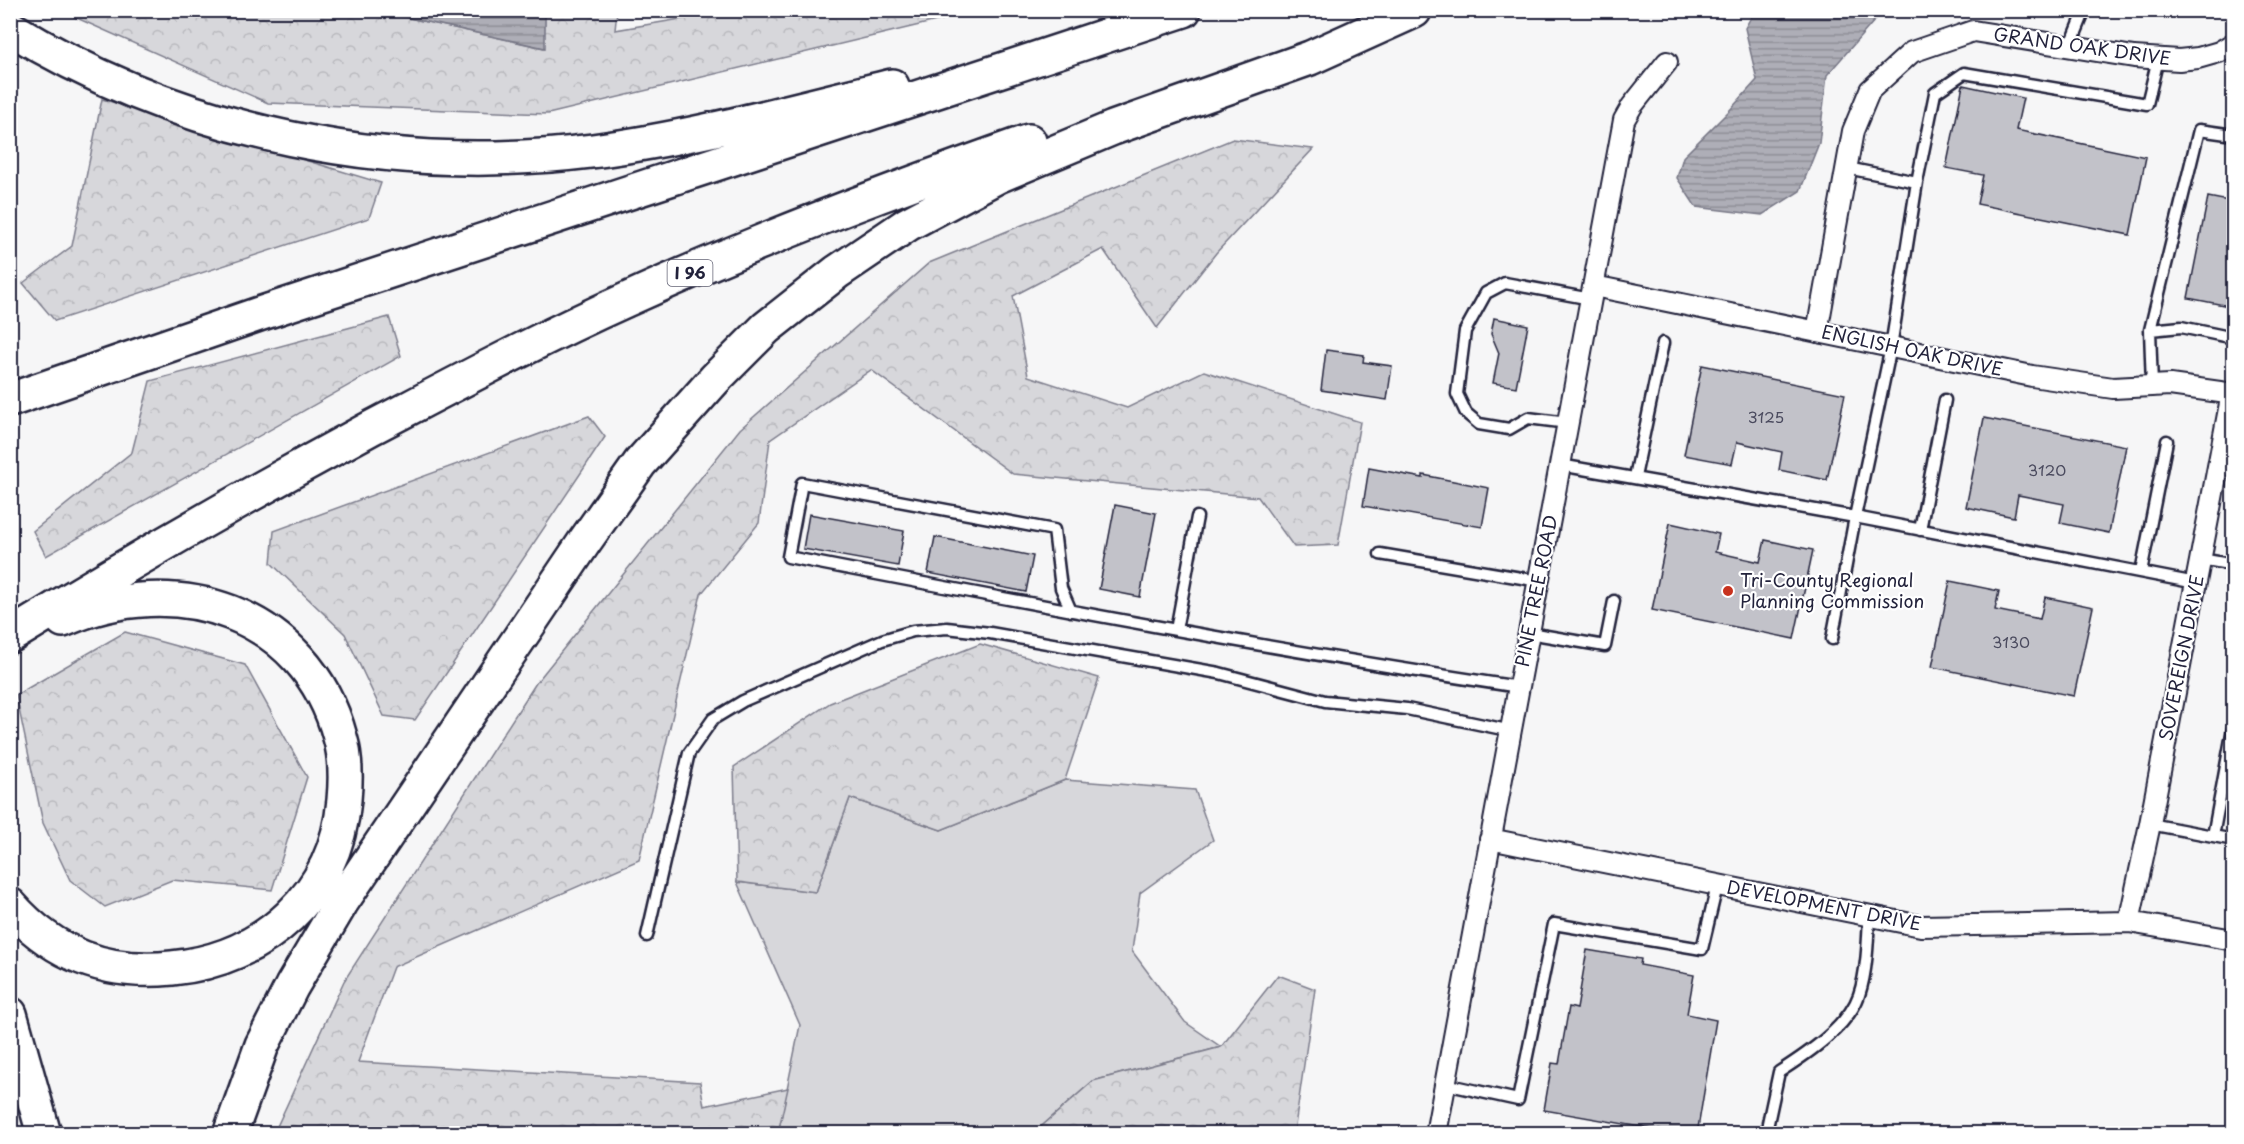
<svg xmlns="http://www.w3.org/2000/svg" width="2244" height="1144" font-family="'Playpen Sans',sans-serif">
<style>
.green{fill:#d7d7db;stroke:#7c7c8b;stroke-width:1.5}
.forest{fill:url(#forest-crowns);stroke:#7c7c8b;stroke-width:1.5}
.water{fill:url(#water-rules);stroke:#767685;stroke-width:1.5}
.building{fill:#c2c2c9;stroke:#22223b;stroke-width:1.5}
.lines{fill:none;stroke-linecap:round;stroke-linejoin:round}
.service-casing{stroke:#22223b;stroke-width:15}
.minor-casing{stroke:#22223b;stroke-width:24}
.motorway-casing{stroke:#22223b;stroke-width:38}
.service{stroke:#fff;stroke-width:10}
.minor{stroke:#fff;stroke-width:20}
.motorway{stroke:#fff;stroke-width:33}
.poi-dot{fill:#c8321e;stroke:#fff;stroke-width:2}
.labels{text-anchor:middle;stroke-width:4.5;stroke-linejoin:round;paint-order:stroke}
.number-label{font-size:15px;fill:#4a4a5e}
.shield{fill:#fff;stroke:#646476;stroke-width:1.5}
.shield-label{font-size:16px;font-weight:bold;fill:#22223b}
.street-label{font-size:18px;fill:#22223b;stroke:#fff}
.poi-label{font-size:18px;fill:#22223b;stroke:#fff;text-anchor:start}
</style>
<defs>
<pattern id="forest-crowns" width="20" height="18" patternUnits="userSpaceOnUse" patternTransform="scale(1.5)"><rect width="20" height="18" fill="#d7d7db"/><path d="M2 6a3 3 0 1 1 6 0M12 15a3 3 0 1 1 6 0" fill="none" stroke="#b8b8bd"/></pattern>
<pattern id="water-rules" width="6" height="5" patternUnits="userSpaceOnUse" patternTransform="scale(1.5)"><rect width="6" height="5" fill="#aeaeb7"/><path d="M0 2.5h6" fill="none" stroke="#8d8d96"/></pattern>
</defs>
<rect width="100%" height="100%" fill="#f6f6f7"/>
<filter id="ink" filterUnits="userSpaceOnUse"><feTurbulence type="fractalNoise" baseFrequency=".0167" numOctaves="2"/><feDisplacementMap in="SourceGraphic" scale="12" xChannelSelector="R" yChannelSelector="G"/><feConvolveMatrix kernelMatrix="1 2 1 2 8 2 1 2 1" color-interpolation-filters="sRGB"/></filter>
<g filter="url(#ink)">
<path class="green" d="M1065,780L1195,790L1213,840L1140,893L1132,951L1185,1022L1221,1047L1093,1081L1034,1133H778L800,1025L737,882L816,892L850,798L941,830Z"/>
<path class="forest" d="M61,11H377L544,48L545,11H617L615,30L728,11H978L548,114L268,103Z
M102,99L381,183L369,218L55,321L23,283L72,246Z
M1233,139L1313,149L1216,253L1157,328L1103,249L1013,296L1028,376L1127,408L1204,371L1360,422L1338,545L1294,547L1258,497L1013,474L871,370L770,440L759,523L701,594L639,860L393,967L358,1062L700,1082L704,1106L788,1088L778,1133L459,1134L408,1131L407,1134L274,1133L344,981L536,683L740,429L929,263Z
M389,317L401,356L46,556L33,531L132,452L150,381Z
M589,416L605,437L415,720L384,716L345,634L271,563L274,531Z
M125,632L245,665L307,777L272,890L172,880L105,907L70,880L43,823L16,695Z
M980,644L1099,678L1065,780L941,830L850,798L816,892L737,882L734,767L830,703Z
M1278,975L1315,989L1294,1133H1034L1093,1081L1221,1047Z"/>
<path class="water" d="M1755,10L1892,11L1882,12L1827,75L1819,143L1800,191L1762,215L1696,207L1677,178L1683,157L1729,111L1757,80L1745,28Z
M377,11H545V48Z"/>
<path class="building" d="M1963,85L2023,98L2016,130L2146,157L2130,235L1977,204L1983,175L1946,168Z
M2208,197L2234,202V307L2188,298Z
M1494,318L1528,325L1516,387L1493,383L1499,353L1491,334Z
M1326,350L1364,355L1363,362L1392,366L1387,400L1321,390Z
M1702,365L1845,394L1827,480L1779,470L1782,452L1737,442L1732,464L1684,455Z
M1984,418L2126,446L2109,533L2060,523L2064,504L2018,495L2014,517L1966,507Z
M1369,468L1423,478V475L1489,488L1482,527L1363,506Z
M1115,505L1156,513L1140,597L1099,589Z
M809,514L904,531L898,566L803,549Z
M1670,523L1719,534L1715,552L1760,562L1765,540L1813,550L1794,639L1652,610Z
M935,537L1033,556L1026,592L928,573Z
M1950,581L1999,591L1995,610L2040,619L2045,597L2093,607L2074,696L1932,667Z
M1587,950L1641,959L1640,965L1694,975L1687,1014L1716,1020L1697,1134H1681L1544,1110L1552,1063L1559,1064L1569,1007L1577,1009Z"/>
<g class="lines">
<g class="service-casing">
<path id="service" d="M2070,47L2085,10
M1917,182L1935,93L1964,73L2147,104L2158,59
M2150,330L2181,327L2234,338
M2152,386L2150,330L2199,130L2234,135
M1568,423L1528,418L1509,429L1479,424L1466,413L1457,394L1465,331L1486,293L1505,283L1591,299
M1560,465L1855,517L1891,347L1917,182L1847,168
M1635,477L1663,343
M1920,530L1945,400
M1380,554L1539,581
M2201,559L2234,565
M2141,572L2167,441
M1071,611L1061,588L1054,530L802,483L788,557C1031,604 1274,650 1519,687
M1176,630L1197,517
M1529,633L1605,646L1614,601
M1832,639L1855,517L2196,583
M2150,824L2234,840
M2213,836L2234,723
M647,936L689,753L713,719L743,701L882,640L913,631L947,628L990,633L1219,673L1325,701L1407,709L1512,731
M1445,1084L1518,1100L1554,924L1702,949L1717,886
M1768,1123L1779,1072C1807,1054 1848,1027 1859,995C1867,972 1868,940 1869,915"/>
</g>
<g class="minor-casing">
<path id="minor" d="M1594,286L2032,376L2113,388L2170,385L2234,394
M1817,332L1853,131L1870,90L1912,52L1973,31L2134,57L2179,60L2198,58L2219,52L2234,43
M1490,839L1921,926L2129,922L2234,940
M2129,922L2150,824L2232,393
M1436,1134L1624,120L1632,106L1667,62"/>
</g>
<g class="motorway-casing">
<path id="motorway" d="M10,28C182,134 392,176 592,151C693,138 793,110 892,86
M10,400L259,314L1184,10
M10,636C129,563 249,494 371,428C455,384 539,339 626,300C757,240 893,189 1029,141
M10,905C54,955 107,975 172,968C264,959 336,895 344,800C346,779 346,757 340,737C306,611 175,570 63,620
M10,1014L44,1134
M230,1134L262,1045L292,986L341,903L585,541L640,463L715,379L766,328L837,272L908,224L998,176L1113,128L1310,58L1414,11"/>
</g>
<use href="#service" class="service"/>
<use href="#minor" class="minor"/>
<use href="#motorway" class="motorway"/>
</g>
</g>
<circle class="poi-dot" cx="1728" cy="591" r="6"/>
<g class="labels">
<g class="number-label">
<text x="1766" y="423">3125</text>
<text x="2047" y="476">3120</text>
<text x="2011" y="648">3130</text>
</g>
<rect class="shield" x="667.5" y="260" width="45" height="26" rx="4.5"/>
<g class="shield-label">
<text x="690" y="279">I 96</text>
</g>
<g class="street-label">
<text transform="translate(2082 47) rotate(8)" y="6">GRAND OAK DRIVE</text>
<text transform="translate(1912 351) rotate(12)" y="6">ENGLISH OAK DRIVE</text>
<text transform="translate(1537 591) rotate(-79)" y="6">PINE TREE ROAD</text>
<text transform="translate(2182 658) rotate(-79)" y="6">SOVEREIGN DRIVE</text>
<text transform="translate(1824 906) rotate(11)" y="6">DEVELOPMENT DRIVE</text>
</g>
<g class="poi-label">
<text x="1740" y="587">Tri-County Regional<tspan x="1740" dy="21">Planning Commission</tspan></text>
</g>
</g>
<rect width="2244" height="1144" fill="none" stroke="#fff" stroke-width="36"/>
<rect x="18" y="18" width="2208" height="1108" fill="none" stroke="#22223b" stroke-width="2" filter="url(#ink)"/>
</svg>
